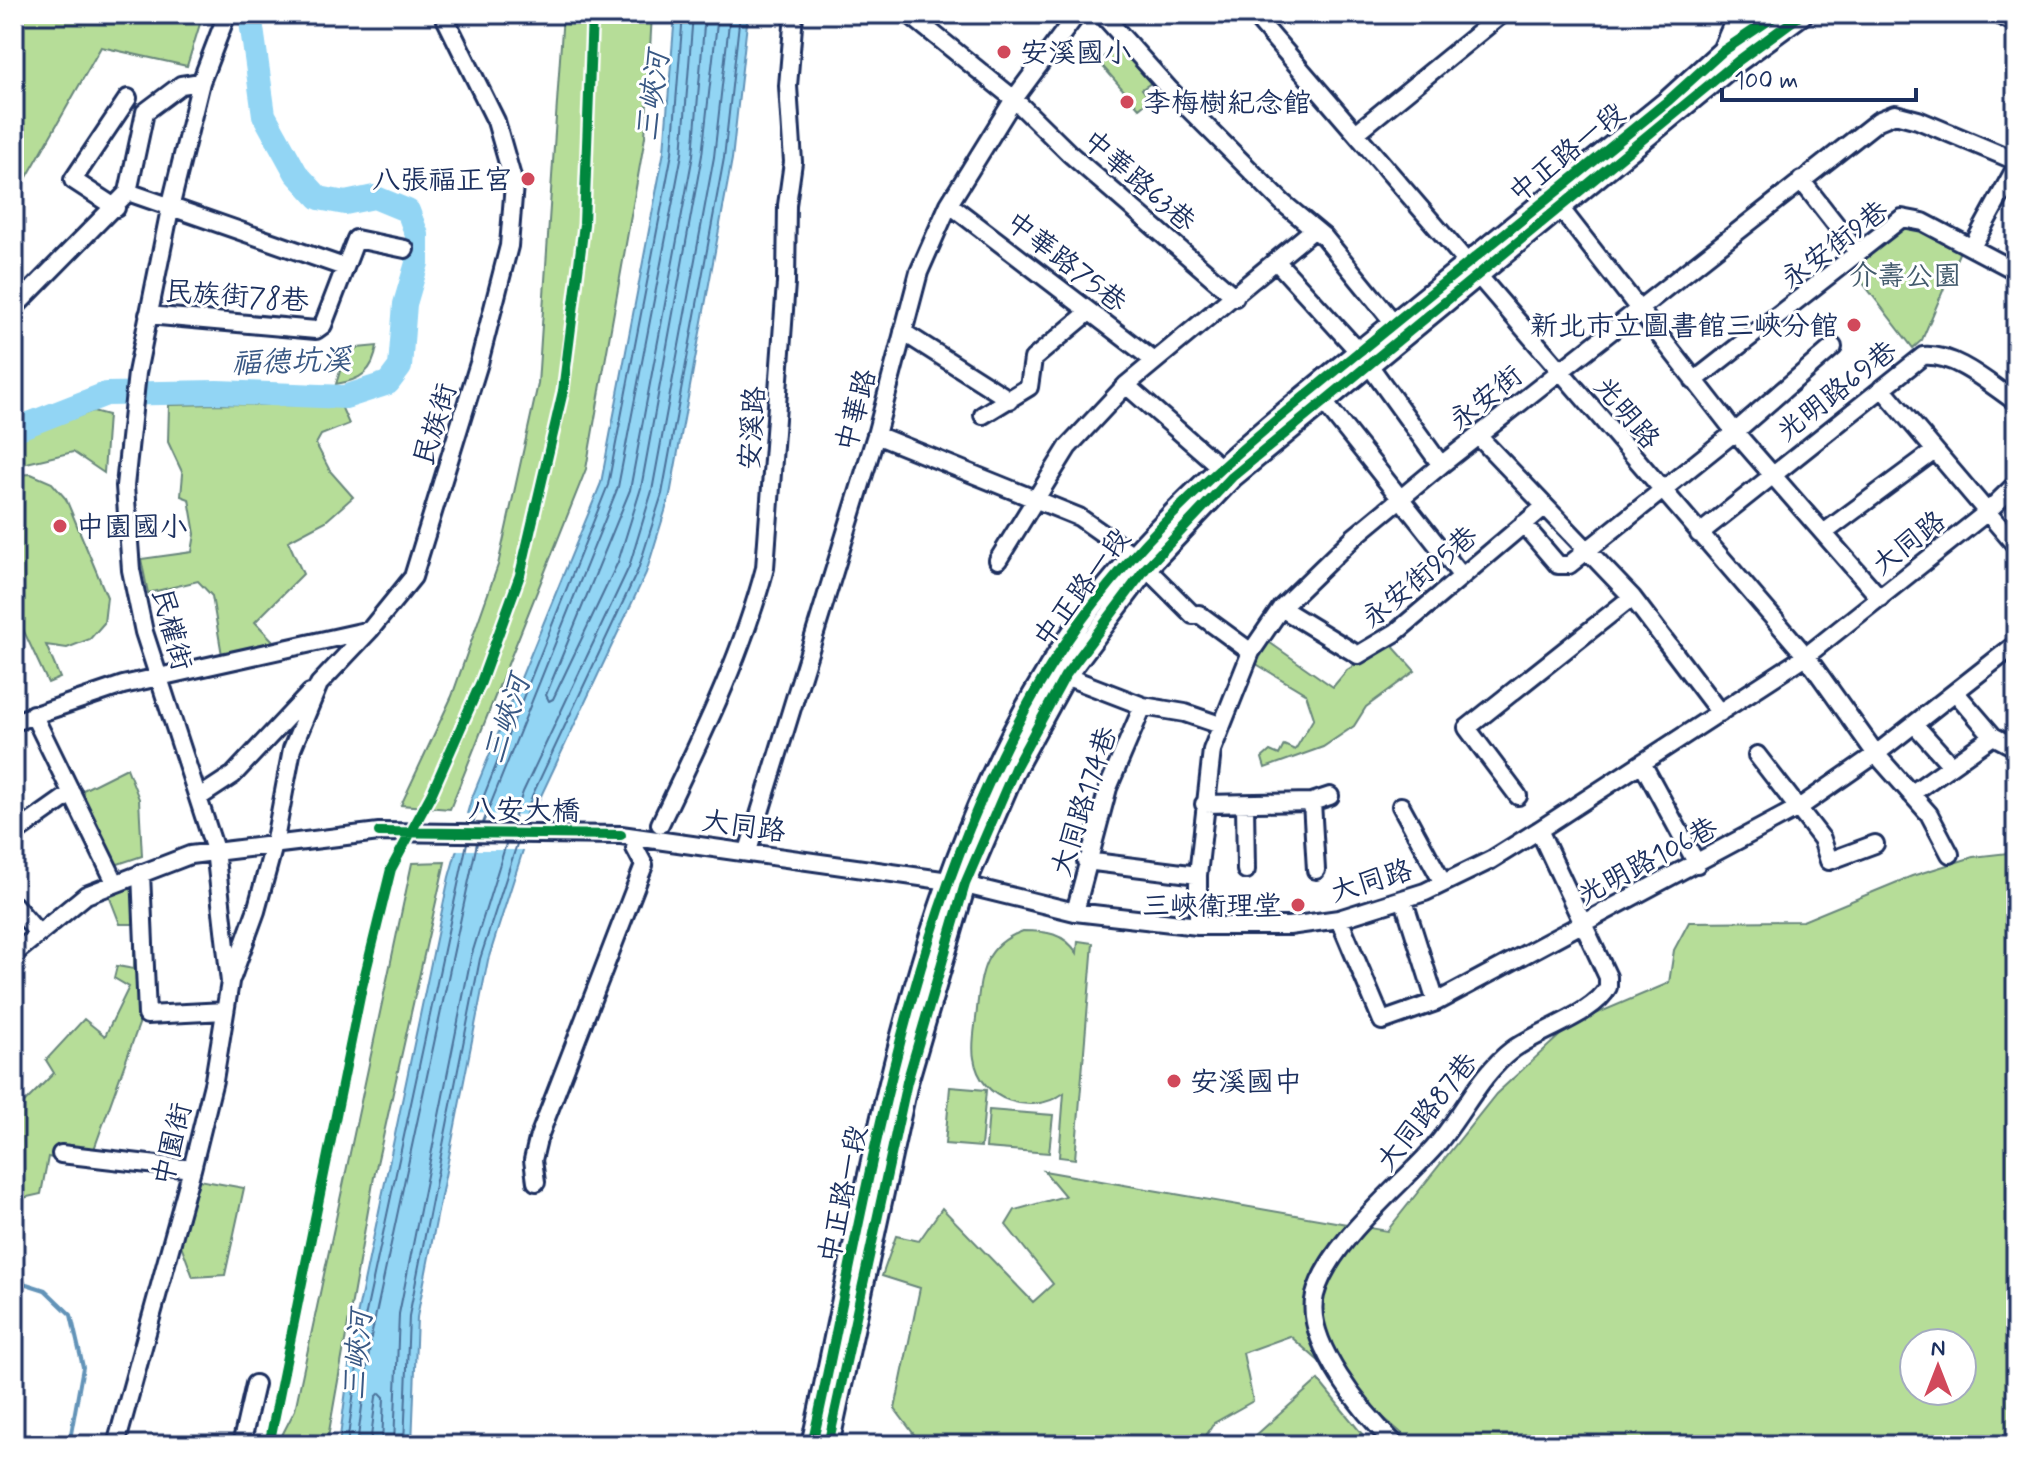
<svg xmlns="http://www.w3.org/2000/svg" width="2030" height="1459" font-family="Mynerve,'LXGW WenKai TC',sans-serif">
<style>
.green{fill:#b6dd98;stroke:#68867b;stroke-width:2;fill-rule:evenodd}
.water{fill:#92d5f4;stroke:#6293b8;stroke-width:2}
.pier{fill:#fff}
.lines{fill:none;stroke-linecap:round;stroke-linejoin:round}
.shore{stroke:#4b719a;stroke-width:2}
.stream{stroke:#6293b8;stroke-width:4}
.river{stroke:#92d5f4;stroke-width:24}
.minor-casing{stroke:#1b2f5e;stroke-width:22}
.major-casing{stroke:#1b2f5e;stroke-width:26}
.minor{stroke:#fff;stroke-width:16}
.major{stroke:#fff;stroke-width:20}
.cycleway-casing{stroke:#fff;stroke-width:15}
.cycleway{stroke:#00873e;stroke-width:10}
.poi-dot{fill:#d1495b;stroke:#fff;stroke-width:3}
.labels{text-anchor:middle;stroke-width:6;stroke-linejoin:round;paint-order:stroke}
.poi-label{font-size:28px;fill:#1b2f5e;stroke:#fff;text-anchor:start}
.street-label{font-size:28px;fill:#1b2f5e;stroke:#fff}
.park-label{font-size:28px;fill:#425a6c;stroke:#fff}
.water-label{font-size:30px;font-style:italic;fill:#395884;stroke:#fff}
</style>
<rect width="100%" height="100%" fill="#fff"/>
<filter id="ink" filterUnits="userSpaceOnUse"><feTurbulence type="fractalNoise" baseFrequency=".0125" numOctaves="2"/><feDisplacementMap in="SourceGraphic" scale="16" xChannelSelector="R" yChannelSelector="G"/><feConvolveMatrix kernelMatrix="1 2 1 2 8 2 1 2 1" color-interpolation-filters="sRGB"/></filter>
<g filter="url(#ink)">
<path class="green" d="M14,14H203L187,66L101,47L14,200Z
M563,14H652L645,137L586,469L450,809L401,805L452,696L498,565L538,384Z
M1118,46L1151,83L1142,89L1150,99L1139,108L1098,61Z
M1904,229H1916L1960,251L1922,340L1913,348L1853,270L1893,232Z
M377,346C373,372 361,380 336,384L347,349Z
M222,404L341,406L349,424L321,435L316,444L330,471L353,497L326,521L288,541L303,574L255,622L276,644L222,655L212,596L198,581L148,593L141,559L192,552L195,534L189,499L181,496L183,474L168,442L169,405Z
M93,411L108,415L104,473L73,452L14,466V439Z
M31,474L52,483L66,499L107,597L104,623L90,639L67,648L46,645L60,678L48,683L14,610V475Z
M1266,640L1333,687L1347,670L1390,643L1415,671L1366,707L1354,726L1323,747L1265,768L1262,758L1270,751L1279,755L1284,745L1295,750L1314,718L1306,694L1253,662Z
M127,768L139,799L142,856L115,865L79,792Z
M2016,852V1445H1415L1290,1336L1243,1353L1253,1401L1214,1423L1200,1445H922L895,1409L920,1288L882,1276L896,1236L919,1241L942,1208L1033,1302L1053,1284L1006,1225L1015,1210L1065,1196L1044,1171L1387,1231L1496,1094L1572,1024L1669,983L1674,950L1689,922L1803,921L1912,876L1973,857ZM1914,1343H1962V1391H1914Z
M445,862L374,1177L327,1443L277,1445L295,1410L412,863Z
M137,880L139,1024L88,1166L48,1157L41,1194L14,1200V1113L54,1073L46,1060L84,1019L105,1036L129,987L114,978L117,966L134,969V924H120L108,893Z
M1023,931C1046,931 1064,933 1077,953L1078,941L1093,943L1075,1159L1059,1157L1064,1093C1032,1116 980,1102 974,1058C971,1043 976,1024 977,1009C981,972 984,945 1023,931Z
M950,1087L986,1090L981,1147L945,1144Z
M989,1110L1053,1115L1049,1153L986,1148Z
M199,1180L244,1188L225,1275L193,1277L181,1245Z
M1318,1380L1371,1445H1245Z"/>
<path class="water" d="M675,14H748L732,159L670,495L646,573L539,800L488,960L417,1317L412,1445H339L353,1335L449,877L471,800L601,483L664,151Z"/>
<path class="pier" d="M463,814L538,815L527,850H453Z"/>
<g class="lines">
<path class="shore" d="M705,14L693,155L630,490L546,695L549,701L553,699L618,562L641,488L702,155L718,14
M473,823L608,485L672,153L683,14
M483,823L618,487L682,154L693,14
M512,824L523,792L629,567L652,491L714,157L730,14
M523,824L532,796L638,570L662,494L724,158L740,14
M347,1445L361,1336L467,843
M357,1445L371,1337L477,843
M370,1445L376,1397L380,1393L384,1397L382,1445
M394,1445L399,1314L471,957L506,844
M404,1445L409,1316L480,959L517,844"/>
<path class="stream" d="M14,1280L45,1290L71,1315L83,1367L69,1445"/>
<path class="river" d="M14,430L106,394L217,392L345,397L388,383L400,367L405,304L417,263V235L408,211L374,197L345,203L319,198L296,173L264,115L250,14"/>
<g class="minor-casing">
<path id="minor" d="M909,14L1014,99L1070,154L1235,297
M1102,14L1170,90L1283,203L1324,237L1394,323
M1253,14L1806,656L1876,754L1929,814L1950,854
M1356,133L1502,14
M1801,180L1858,253
M128,192L145,112L181,85L201,82
M949,204L1153,360
M116,208L73,180L128,98
M1561,209L1735,432L1880,598
M1972,247L2016,167
M1277,262L1359,352
M14,308L128,192L344,267
M148,315L316,330L323,325L356,239L405,249
M903,332L1010,400
M1369,365L1441,465
M1694,381L1902,218L1923,222L2016,271
M1126,385L1220,467
M1882,388L2016,546
M1324,402L1461,575
M983,415L1029,387L1033,359L1089,312
M876,435L1079,517L1133,555
M1479,437L1632,597L1720,713
M1523,524L1558,565H1569L1735,432L1833,347
M1825,532L1933,452
M1699,534L1923,356C1956,353 1989,384 2016,402
M998,560L1068,447L1126,385L1313,230
M1146,568L1193,615L1199,614L1251,652
M1281,608L1358,655L1395,633L1544,507
M1065,676L1143,706L1185,713L1220,725
M1956,693L1993,736L2016,748
M33,714L115,882
M14,722L123,685L370,630L413,577L479,363L509,246L514,184L496,121L443,14
M1915,725L1951,765
M1757,755L1822,839L1829,861L1875,844
M1642,763L1697,864
M1911,794L1993,736
M1518,796L1467,728L1632,597
M198,798L233,775L310,693
M1312,802L1316,870
M1204,804L1312,802L1330,796
M1245,804L1246,870
M1401,806L1443,883
M660,824C700,740 741,659 765,568L786,283L787,205L793,162L788,86L794,14
M14,834L72,793
M748,851L876,435L919,272L949,204L1014,99L1077,14
M1086,861L1198,875
M141,873L147,1015L225,1011
M14,905L38,933
M1075,912L1108,788L1143,706
M1339,919L1382,1021L1436,1002L1404,901
M1198,926V875L1212,750L1251,652L1281,608L1354,537L1441,465L1878,121L1895,114L1918,120L2016,161
M14,954L86,895L190,855L379,832L621,835L949,881L1075,912L1198,926H1289L1339,919L1425,892L1491,860L1539,830L1806,656L1986,513L2016,484
M232,977L256,911L274,845L292,749L319,684L370,630
M1436,1002L1800,807L1876,754L2016,644
M61,1154L192,1169
M536,1182L533,1160L538,1139L644,865L635,848
M116,1445L192,1169L214,1080L230,982L215,850L144,632L131,570L125,486L137,373L171,204L201,82L227,14
M241,1445L255,1384
M1396,1445C1365,1415 1303,1342 1315,1295C1328,1244 1398,1188 1433,1149C1461,1118 1479,1075 1512,1050C1537,1031 1595,1014 1608,987V977L1539,830"/>
</g>
<g class="major-casing">
<path id="major" d="M2001,14L2016,21
M1723,51L1739,14
M812,1445C871,1184 907,898 1050,667C1132,534 1252,439 1371,342C1470,261 1570,181 1669,100L1723,51L1778,14
M828,1445L907,1082L965,884L1015,768L1065,676L1146,568L1232,477L1738,61L1802,14"/>
</g>
<use href="#minor" class="minor"/>
<use href="#major" class="major"/>
<g class="cycleway-casing">
<path id="cycleway" d="M379,832L621,835
M269,1445L362,987L391,869L431,795L481,682L520,575L563,391L584,224L592,14
M812,1445C871,1184 907,898 1050,667C1132,534 1252,439 1371,342C1470,261 1570,181 1669,100L1723,51L1778,14
M828,1445L907,1082L965,884L1015,768L1065,676L1146,568L1232,477L1738,61L1802,14"/>
</g>
<use href="#cycleway" class="cycleway"/>
</g>
</g>
<g class="poi-dot">
<circle cx="1004" cy="52" r="8"/>
<circle cx="1127" cy="102" r="8"/>
<circle cx="528" cy="179" r="8"/>
<circle cx="1854" cy="325" r="8"/>
<circle cx="60" cy="526" r="8"/>
<circle cx="1298" cy="905" r="8"/>
<circle cx="1174" cy="1081" r="8"/>
</g>
<g class="labels">
<g class="poi-label">
<text x="1020" y="62">安溪國小</text>
<text x="1143" y="112">李梅樹紀念館</text>
<text x="512" y="189" text-anchor="end">八張福正宮</text>
<text x="1838" y="335" text-anchor="end">新北市立圖書館三峽分館</text>
<text x="76" y="536">中園國小</text>
<text x="1282" y="915" text-anchor="end">三峽衛理堂</text>
<text x="1190" y="1091">安溪國中</text>
</g>
<g class="street-label">
<text transform="translate(1566 152) rotate(-39)" y="10">中正路一段</text>
<text transform="translate(1140 180) rotate(41)" y="10">中華路63巷</text>
<text transform="translate(1834 244) rotate(-37)" y="10">永安街9巷</text>
<text transform="translate(1067 261) rotate(38)" y="10">中華路75巷</text>
<text transform="translate(237 295) rotate(4)" y="10">民族街78巷</text>
<text transform="translate(1836 390) rotate(-38)" y="10">光明路69巷</text>
<text transform="translate(1485 397) rotate(-39)" y="10">永安街</text>
<text transform="translate(855 410) rotate(-75)" y="10">中華路</text>
<text transform="translate(1628 412) rotate(50)" y="10">光明路</text>
<text transform="translate(434 424) rotate(-73)" y="10">民族街</text>
<text transform="translate(751 428) rotate(-86)" y="10">安溪路</text>
<text transform="translate(1908 542) rotate(-38)" y="10">大同路</text>
<text transform="translate(1419 576) rotate(-40)" y="10">永安街95巷</text>
<text transform="translate(1081 587) rotate(-53)" y="10">中正路一段</text>
<text transform="translate(173 629) rotate(75)" y="10">民權街</text>
<text transform="translate(1083 801) rotate(-72)" y="10">大同路174巷</text>
<text transform="translate(524 809) rotate(1)" y="10">八安大橋</text>
<text transform="translate(744 825) rotate(8)" y="10">大同路</text>
<text transform="translate(1647 860) rotate(-28)" y="10">光明路106巷</text>
<text transform="translate(1371 880) rotate(-17)" y="10">大同路</text>
<text transform="translate(1426 1111) rotate(-51)" y="10">大同路87巷</text>
<text transform="translate(171 1144) rotate(-76)" y="10">中園街</text>
<text transform="translate(842 1194) rotate(-78)" y="10">中正路一段</text>
</g>
<g class="park-label">
<text x="1905" y="285">介壽公園</text>
</g>
<g class="water-label">
<text transform="translate(652 96) rotate(-82)" y="10">三峽河</text>
<text transform="translate(291 361) rotate(-2)" y="10">福德坑溪</text>
<text transform="translate(506 719) rotate(-72)" y="10">三峽河</text>
<text transform="translate(357 1355) rotate(-85)" y="10">三峽河</text>
</g>
</g>
<rect width="2030" height="1459" fill="none" stroke="#fff" stroke-width="48"/>
<rect x="24" y="24" width="1982" height="1411" fill="none" stroke="#1b2f5e" stroke-width="3" filter="url(#ink)"/>
<g transform="translate(1938 1367)"><circle r="38" fill="#ffffff" stroke="#a4acbf" stroke-width="2"/>
<path d="M0-6L14 30L0 20L-14 30Z" fill="#d1495b"/>
<text y="-12" font-size="22" font-weight="bold" text-anchor="middle" fill="#1b2f5e">N</text>
</g>
<path d="M1722 88v12h194v-12" fill="none" stroke="#1b2f5e" stroke-width="4"/>
<text x="1734" y="88" font-size="24" fill="#1b2f5e" stroke="#ffffff" stroke-width="6" paint-order="stroke">100 m</text>
</svg>
